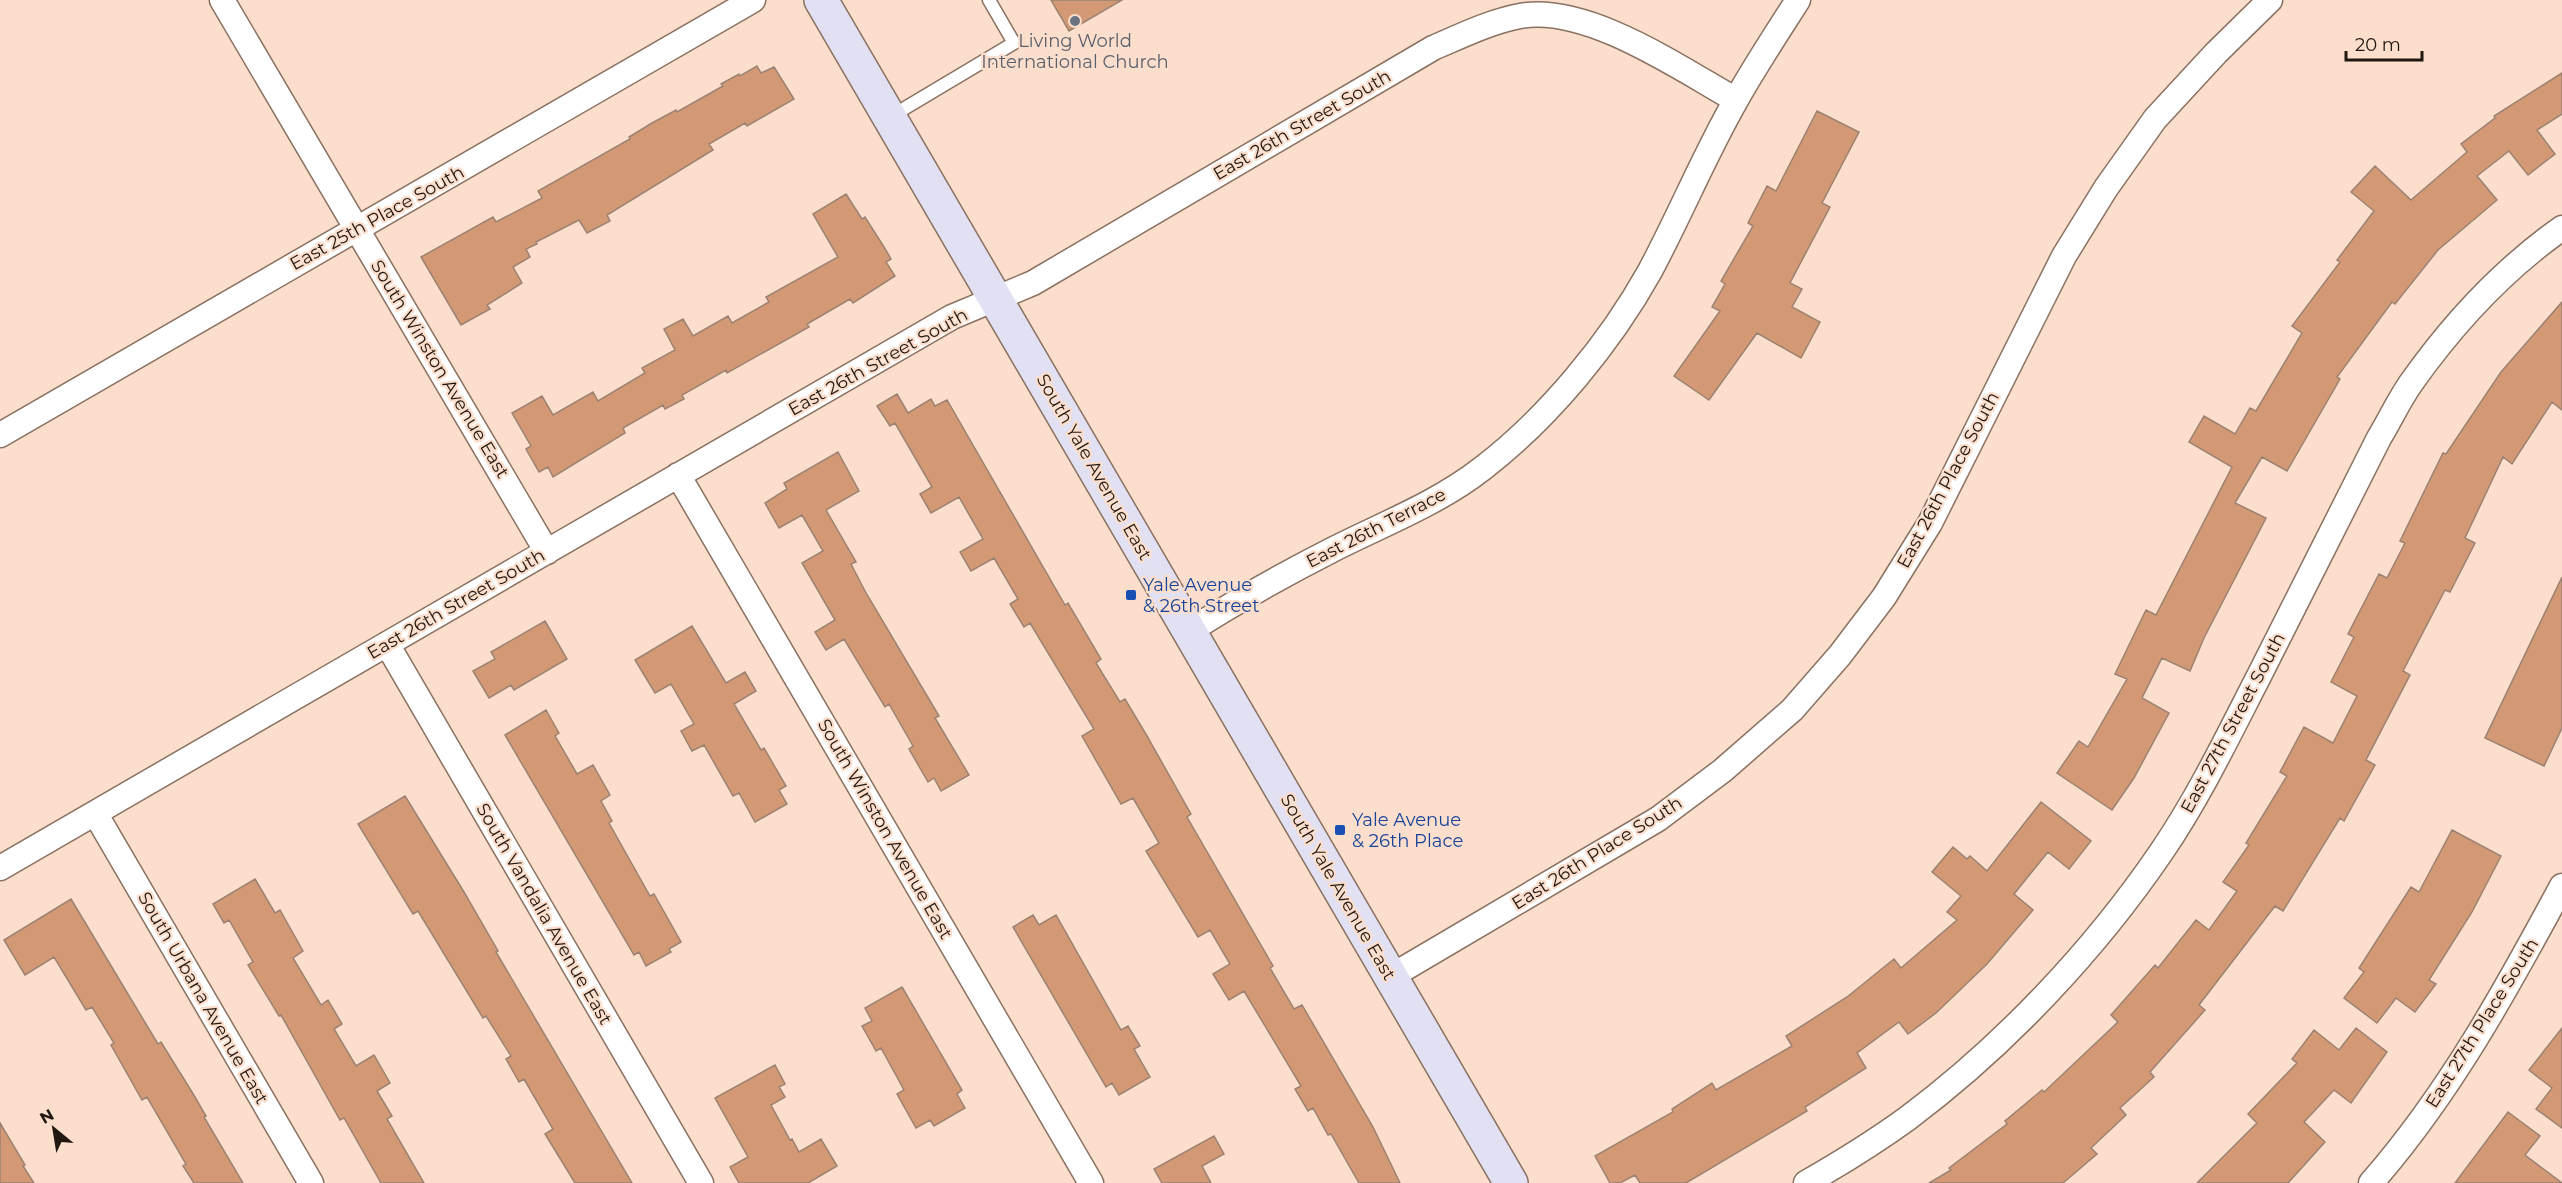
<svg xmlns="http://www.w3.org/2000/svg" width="2562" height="1183" font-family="Montserrat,sans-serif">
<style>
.building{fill:#d39974;stroke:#9c8272;stroke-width:1.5}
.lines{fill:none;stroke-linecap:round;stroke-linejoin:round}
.lane-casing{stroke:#8a7161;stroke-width:15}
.street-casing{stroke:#8a7161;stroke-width:27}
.secondary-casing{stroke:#8a7161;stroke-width:36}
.lane{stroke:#fff;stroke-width:12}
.street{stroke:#fff;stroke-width:24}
.secondary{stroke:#e2e0f3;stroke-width:33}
.worship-dot{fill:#6b7280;stroke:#fbdecc;stroke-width:2}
.transit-dot{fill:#1a4fb4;stroke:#fbdecc;stroke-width:2}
.labels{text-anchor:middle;stroke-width:4.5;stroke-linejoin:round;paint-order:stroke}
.worship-label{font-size:18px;fill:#5b616d;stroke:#fbdecc}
.street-label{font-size:18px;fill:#211711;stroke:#fbdecc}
.transit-label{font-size:18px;fill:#164399;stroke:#fbdecc;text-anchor:start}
</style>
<rect width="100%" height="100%" fill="#fbdecc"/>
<path class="building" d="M1051,0H1122L1069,31Z
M757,66L761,73L774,67L794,99L747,126L745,123L709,144L713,150L607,215L610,221L587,233L579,220L536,242L537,244L526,249L530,257L513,267L522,283L487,305L490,309L461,325L421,257L493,217L496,222L542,198L538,191L630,139L629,137L652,123L676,110L677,112L723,86L721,84L739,74L740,76Z
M2562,73V114L2537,130L2555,154L2528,175L2509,151L2477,176L2497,200L2438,250L2395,304L2392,302L2337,377L2340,379L2287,471L2262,457L2235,503L2266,518L2204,638L2190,671L2162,658L2142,698L2169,713L2134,778L2112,810L2057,773L2079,741L2088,747L2127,679L2115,674L2146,610L2156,615L2232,467L2189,442L2204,416L2235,434L2250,408L2256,411L2302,333L2292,326L2340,262L2337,260L2374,211L2351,192L2375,166L2411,200L2467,152L2461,144L2495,118L2494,116Z
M1817,111L1859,132L1822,203L1830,207L1790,283L1802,289L1792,307L1820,322L1801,358L1757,333L1709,400L1674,376L1720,311L1712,307L1725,284L1721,281L1753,226L1748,223L1767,186L1776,191Z
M846,194L862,219L865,217L884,247L891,259L886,262L895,276L853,303L850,299L807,324L809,327L727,373L726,370L682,395L684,399L665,409L663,405L623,428L625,433L553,477L548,467L539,472L526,449L531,446L512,413L542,396L553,415L593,392L598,401L645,373L642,368L675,350L664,329L683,319L693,336L728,316L732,323L769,302L766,297L838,257L813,214Z
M2562,302V410L2552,402L2512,464L2503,457L2465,538L2475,543L2450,592L2445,590L2403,671L2410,675L2366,760L2375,765L2344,821L2340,818L2283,911L2275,906L2199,1005L2205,1010L2150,1072L2154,1077L2120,1108L2126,1115L2091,1148L2097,1154L2063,1183H1929L1951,1170L1949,1168L2007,1124L2005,1121L2042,1090L2044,1092L2118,1022L2111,1015L2155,965L2158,968L2196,920L2209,930L2237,891L2223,882L2249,845L2246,843L2287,776L2280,772L2304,727L2333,743L2357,696L2331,682L2354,637L2348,634L2379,574L2387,578L2405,543L2400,541L2443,453L2446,454L2501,372Z
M897,394L908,413L931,399L935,406L947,400L1065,605L1068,603L1101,659L1096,663L1120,702L1125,699L1147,736L1191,814L1187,817L1273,966L1270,968L1294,1009L1302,1005L1373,1127L1400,1183H1359L1331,1134L1328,1135L1313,1108L1308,1111L1295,1089L1301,1086L1244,991L1229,1000L1213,974L1230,964L1210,930L1198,937L1146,851L1159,843L1133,798L1121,804L1082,736L1094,729L1030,623L1024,627L1010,604L1018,599L994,558L971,571L960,552L983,539L959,497L931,513L920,494L932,487L895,423L890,426L877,406Z
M838,452L859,491L826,510L856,562L851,564L866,593L939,716L935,718L969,775L941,791L934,778L928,782L909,749L913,746L889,704L885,707L844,639L826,650L815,632L835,620L802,563L823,551L802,515L779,528L765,503L787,489L784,483Z
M2562,577V728L2544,766L2485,738Z
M545,621L567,659L514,690L511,685L489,698L473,671L495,659L491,652Z
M692,626L726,683L745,672L756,691L734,704L761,750L764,748L786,786L779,790L787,804L755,822L739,793L733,796L704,745L692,751L681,731L694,724L671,684L655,693L635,660Z
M546,710L559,733L555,736L577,774L593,765L610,795L601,801L612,821L609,823L650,896L654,894L681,942L669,949L671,952L646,966L639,952L634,955L505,735Z
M405,796L464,892L498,951L496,952L632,1183H575L545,1134L553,1129L524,1079L519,1082L506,1059L511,1056L486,1016L483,1018L418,911L413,914L358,824Z
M2041,802L2091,841L2069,869L2048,852L2014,894L2033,910L1987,964L1936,1013L1908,1034L1899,1022L1857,1053L1866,1068L1805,1107L1807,1111L1686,1183H1640L1635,1175L1620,1183H1610L1595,1156L1673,1112L1672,1109L1712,1083L1716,1090L1792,1046L1786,1036L1847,997L1894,959L1901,968L1957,920L1947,912L1961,896L1932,872L1953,847L1967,859L1970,856L1987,871Z
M2452,830L2501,856L2472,912L2429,980L2436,984L2415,1012L2396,998L2377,1023L2344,998L2364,972L2359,968L2411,887L2419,892Z
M255,879L275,913L280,910L303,951L293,958L321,1005L328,1000L342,1024L334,1029L356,1066L374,1055L390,1083L377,1091L392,1116L387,1119L424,1183H381L344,1118L340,1120L281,1015L279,1016L248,965L253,962L229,920L224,923L213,904Z
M71,899L158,1044L161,1042L192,1092L206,1116L204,1117L243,1183H194L183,1166L186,1164L147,1097L142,1100L111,1045L114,1043L92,1007L86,1010L54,957L25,975L4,940Z
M1033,915L1039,925L1056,915L1121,1030L1128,1026L1140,1046L1134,1049L1150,1077L1119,1095L1112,1083L1106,1087L1013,927Z
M902,987L962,1090L957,1094L965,1108L934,1126L930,1120L916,1128L897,1094L904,1090L881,1048L876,1051L862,1026L872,1021L865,1008Z
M2356,1028L2387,1052L2351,1103L2334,1090L2304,1122L2325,1142L2288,1183H2197L2257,1123L2248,1114L2297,1063L2292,1059L2314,1030L2339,1050Z
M2562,1028V1128L2536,1109L2552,1088L2529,1070Z
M775,1065L785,1084L779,1087L785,1097L771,1105L790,1140L792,1139L799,1152L821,1139L837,1166L808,1183H739L730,1167L748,1157L715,1098Z
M2508,1112L2540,1136L2525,1155L2562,1183H2455Z
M0,1123L25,1165L23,1166L34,1183H0Z
M1214,1136L1224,1154L1202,1166L1211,1183H1162L1154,1169Z"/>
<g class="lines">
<g class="lane-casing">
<path id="lane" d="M890,117L1014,43L989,0"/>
</g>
<g class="street-casing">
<path id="street" d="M222,0L547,552
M0,435L753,0
M678,475L1091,1183
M1189,631C1235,602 1283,575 1332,550C1383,524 1437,504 1483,468C1548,418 1610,343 1650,271C1680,215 1704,156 1736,100C1755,66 1777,33 1798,0
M387,644L701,1183
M95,813L311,1183
M0,868L952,317L1033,283L1433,48C1461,36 1489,22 1520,16C1587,4 1679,68 1736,100
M1390,977L1658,819L1722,771L1792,710L1840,655L1884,597L1930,523L2064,256L2106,188L2155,119L2216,53L2270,0
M1806,1183C1841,1163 1875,1142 1908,1118C2004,1046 2094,951 2162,851C2200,795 2229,734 2260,674C2299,596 2339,517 2379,438C2390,420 2399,400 2411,383C2452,325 2504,269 2562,228
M2371,1183C2449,1094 2506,990 2562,886"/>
</g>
<g class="secondary-casing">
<path id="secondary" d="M821,0L1511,1183"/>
</g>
<use href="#lane" class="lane"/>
<use href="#street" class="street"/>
<use href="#secondary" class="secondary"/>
</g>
<circle class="worship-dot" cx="1075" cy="21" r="6"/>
<g class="transit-dot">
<rect x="1125" y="589" width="12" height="12" rx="3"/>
<rect x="1334" y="824" width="12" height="12" rx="3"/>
</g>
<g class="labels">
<g class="worship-label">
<text x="1075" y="47">Living World<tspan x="1075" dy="21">International Church</tspan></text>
</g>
<g class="street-label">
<text transform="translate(1302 125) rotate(-30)" y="6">East 26th Street South</text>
<text transform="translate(377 218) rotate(-29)" y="6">East 25th Place South</text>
<text transform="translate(878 362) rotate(-29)" y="6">East 26th Street South</text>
<text transform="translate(440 369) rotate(59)" y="6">South Winston Avenue East</text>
<text transform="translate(1094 467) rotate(60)" y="6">South Yale Avenue East</text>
<text transform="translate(1948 480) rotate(-62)" y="6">East 26th Place South</text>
<text transform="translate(1376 528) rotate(-27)" y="6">East 26th Terrace</text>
<text transform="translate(456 604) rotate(-30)" y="6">East 26th Street South</text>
<text transform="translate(2233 723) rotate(-62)" y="6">East 27th Street South</text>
<text transform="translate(885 829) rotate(60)" y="6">South Winston Avenue East</text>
<text transform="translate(1597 853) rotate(-32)" y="6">East 26th Place South</text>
<text transform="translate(1338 887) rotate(60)" y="6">South Yale Avenue East</text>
<text transform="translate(544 914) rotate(60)" y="6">South Vandalia Avenue East</text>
<text transform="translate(203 998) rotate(60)" y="6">South Urbana Avenue East</text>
<text transform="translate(2482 1023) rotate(-58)" y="6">East 27th Place South</text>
</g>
<g class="transit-label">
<text x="1143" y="591">Yale Avenue<tspan x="1143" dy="21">&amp; 26th Street</tspan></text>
<text x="1352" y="826">Yale Avenue<tspan x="1352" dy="21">&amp; 26th Place</tspan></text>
</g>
</g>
<g transform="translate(54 1129) rotate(330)" stroke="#fbdecc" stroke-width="4.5" paint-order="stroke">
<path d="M0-4.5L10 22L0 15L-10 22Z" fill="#211711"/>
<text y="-9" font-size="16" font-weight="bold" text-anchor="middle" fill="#211711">N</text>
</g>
<path d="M2346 51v9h76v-9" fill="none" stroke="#211711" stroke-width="3"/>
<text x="2355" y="51" font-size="18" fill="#211711" stroke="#fbdecc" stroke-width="4.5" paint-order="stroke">20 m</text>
</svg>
